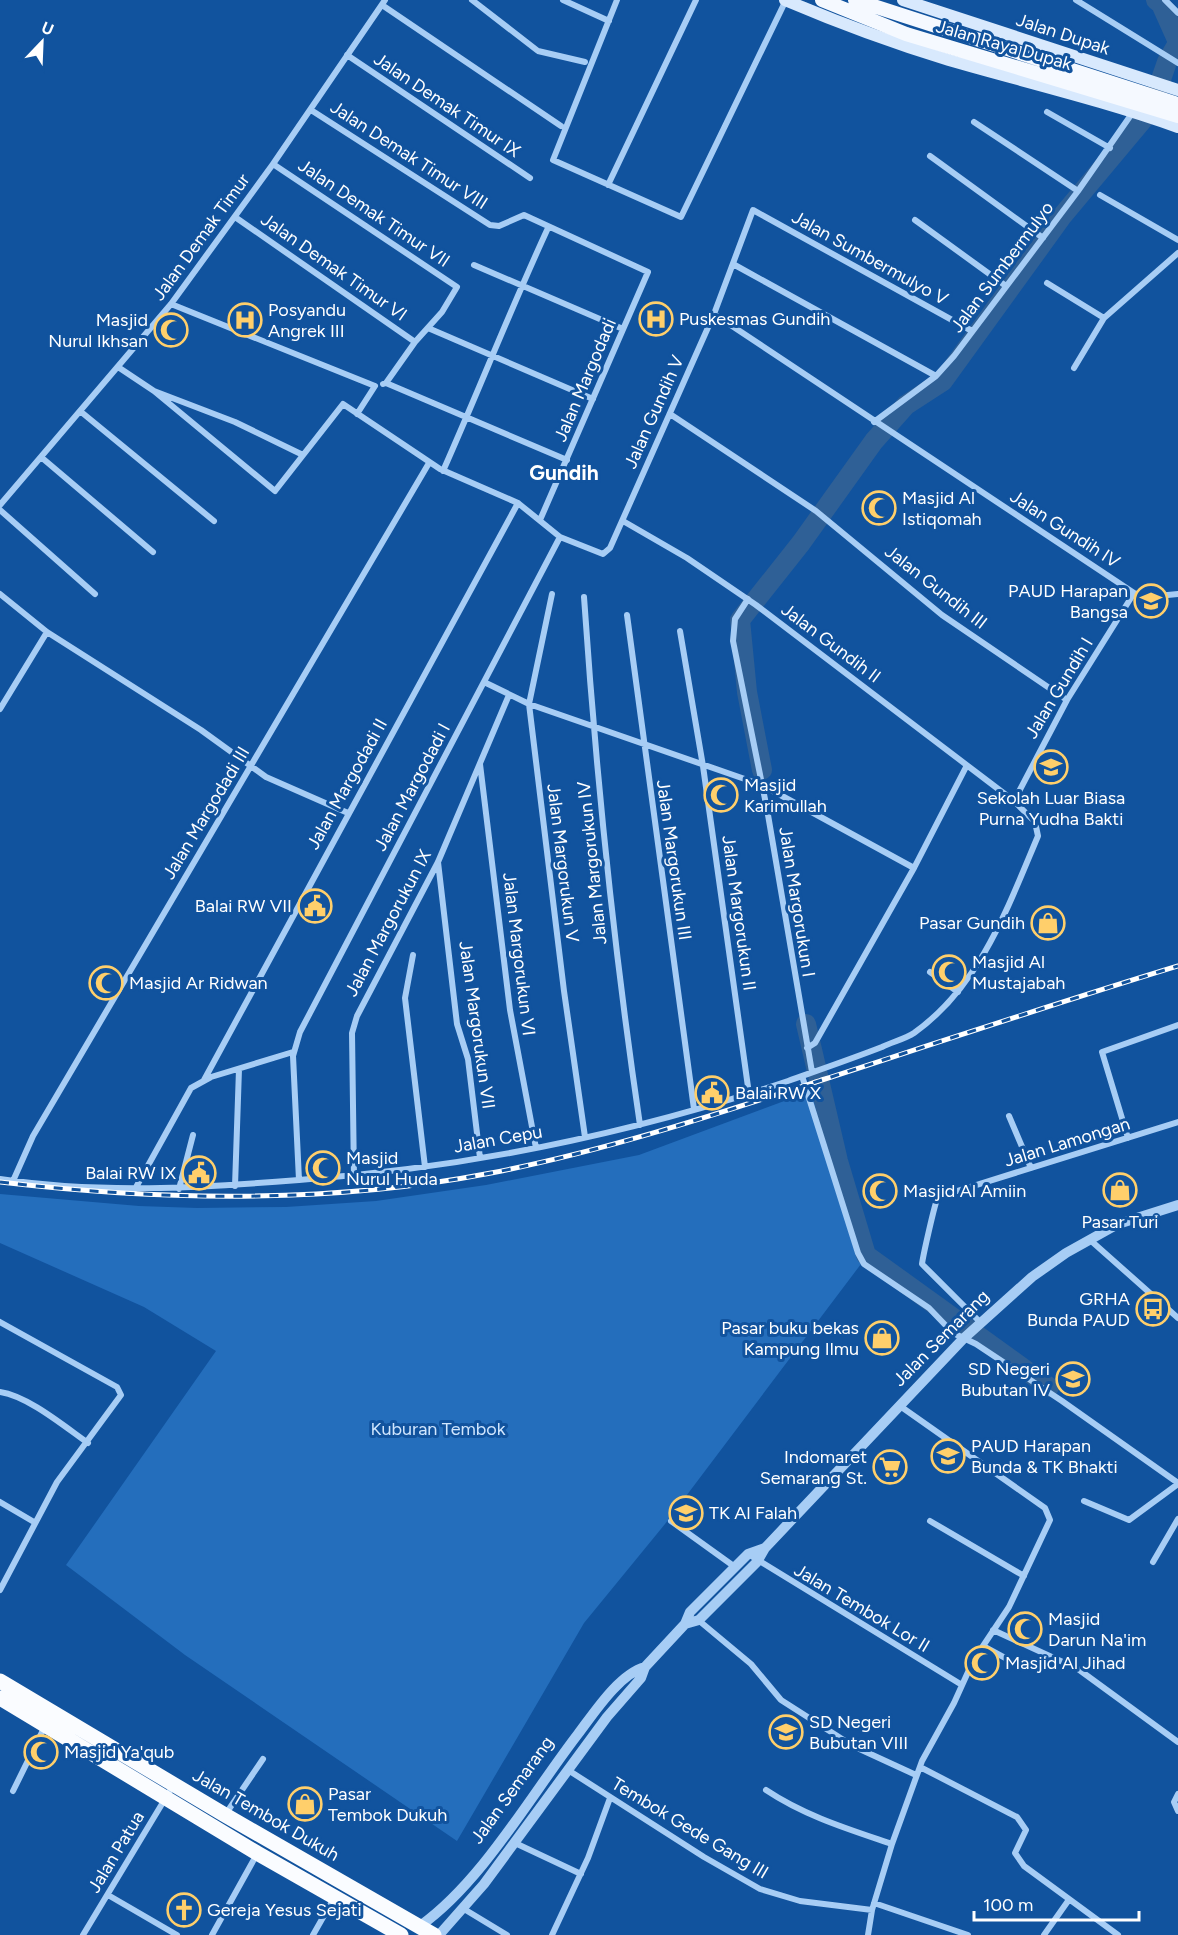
<svg xmlns="http://www.w3.org/2000/svg" width="1178" height="1935" font-family="Figtree,sans-serif">
<style>
.green{fill:#246ebc}
.lines{fill:none;stroke-linecap:round;stroke-linejoin:round}
.river{stroke:#2f6096;stroke-width:20}
.minor{stroke:#a7cdf5;stroke-width:6}
.tertiary{stroke:#a7cdf5;stroke-width:10}
.secondary{stroke:#d8e9fd;stroke-width:12}
.primary{stroke:#f5f9ff;stroke-width:14}
.trunk{stroke:#fafcff;stroke-width:15}
.rail-casing{stroke:#fff;stroke-width:5}
.rail{stroke:#11539e;stroke-width:3;stroke-dasharray:9;stroke-linecap:butt}
.labels{text-anchor:middle;stroke-width:6;stroke-linejoin:round;paint-order:stroke}
.street-label{font-size:18px;fill:#fff;stroke:#11539e}
.poi-label{font-size:18px;fill:#fff;stroke:#11539e;text-anchor:start}
.park-label{font-size:18px;fill:#d0e6fe;stroke:#11539e}
.quarter-label{font-size:21px;font-weight:bold;fill:#fff;stroke:#11539e}
</style>
<rect width="100%" height="100%" fill="#11539e"/>
<path class="green" d="M814,1090L864,1260L665,1524L584,1623L457,1841L185,1655L66,1565L216,1351L144,1307L0,1243V1194L139,1206L197,1208L286,1207L376,1201L486,1185L639,1155Z"/>
<g class="lines">
<path class="river" d="M1156,0L1161,4L1178,42
M762,770L747,692L740,620L801,543L874,441L906,405L943,381L1063,215L1150,111L1167,62L1178,43
M806,1024L838,1161L866,1255L1049,1387"/>
<path class="minor" d="M472,0L538,51L585,62
M563,0L609,21
M617,0L553,160L681,217L786,0
M1076,0L1178,63
M1165,0L1178,13
M382,5L561,126
M347,55L530,178
M311,110L490,225L499,226L524,215L648,272L540,520
M1047,112L1110,148
M974,122L1078,191
M930,156L1043,238
M273,164L457,287L442,312L415,342L386,383
M608,185L696,0
M1100,195L1178,240
M235,217L415,342
M915,220L1006,286
M733,264L936,376
M474,265L623,329
M1047,283L1104,318
M171,304L375,386
M714,314L1134,593L1147,597L1178,594
M428,328L593,399
M118,367L154,391L235,422L303,455
M1074,368L1104,318L1178,253
M383,384L386,383L567,460
M154,391L275,491L343,404L440,469L518,503L560,537L603,554L610,548L714,314L753,210L972,331
M80,411L214,521
M357,414L375,386
M670,414L816,511L942,615L1067,700
M874,422L936,376L954,356L1078,191L1133,112
M41,457L153,552
M443,471C479,390 511,308 548,228
M0,505L171,304L273,164L385,0
M0,510L95,594
M0,594L47,632L201,730L266,777L348,813
M552,594L529,704L564,991L585,1137
M584,597C596,774 614,950 640,1125
M748,599L735,619L733,641L767,809L812,1072
M627,615L694,1109
M680,631L703,766L749,1094
M484,682L529,704L762,785L914,868
M0,709L47,632
M480,764L510,1010L536,1148
M1014,801L1067,700L1134,593
M438,862L457,1024L468,1059L480,1158
M413,955L405,998L425,1167
M930,972L958,992
M807,1048L815,1043L914,868L966,767
M802,1076L858,1253L864,1264L929,1308L953,1333L976,1344L1062,1401L1178,1483
M204,1080L518,503
M1009,1116L1031,1168
M1128,1138L1102,1052L1178,1025
M354,1178L352,1033L357,1016L438,862L509,695
M0,1179C100,1194 199,1188 299,1180C465,1168 630,1134 788,1081C819,1070 851,1059 882,1047C892,1042 905,1039 914,1033C980,986 1008,907 1038,836L1035,822L1014,801L756,605L687,558L623,521
M299,1180L293,1056L300,1032L560,537
M13,1181L33,1136L429,463
M235,1186L239,1069
M135,1189L191,1088L211,1077L293,1052
M179,1189L193,1135
M1089,1239L1178,1318
M0,1322L117,1387L121,1395L57,1482L0,1590
M981,1323L922,1264C923,1256 935,1202 938,1197L1178,1122
M0,1392C28,1396 65,1427 88,1443
M1084,1501L1129,1520L1178,1484
M0,1502L34,1522
M671,1521L735,1567
M930,1521L1024,1576
M748,1554L962,1685
M1153,1562L1178,1519
M697,1619L751,1664L781,1700L853,1746L916,1775
M993,1630L1078,1669L1178,1742
M983,1646L1024,1668
M920,1767L1017,1817L1026,1830L1015,1853L1024,1866L1118,1935
M568,1770L704,1857L760,1889L800,1901L872,1910
M766,1790C805,1816 848,1829 892,1844
M13,1791L45,1726
M1178,1794L1174,1802L1178,1811
M225,1815L263,1759
M515,1843L581,1874
M108,1895L177,1935
M874,1903L968,1935
M464,1909L507,1935
M83,1935L174,1784
M212,1935L257,1854
M313,1935L334,1898
M552,1935L588,1858L610,1798
M868,1935L872,1910L892,1844L922,1761L954,1703L973,1661L1009,1607L1050,1520L1045,1508L900,1406
M1044,1935L1068,1901"/>
<path class="tertiary" d="M685,1624L699,1620L757,1562L765,1548L963,1339L1032,1277L1066,1253L1118,1224L1178,1205
M420,1926C482,1882 531,1795 578,1734C594,1713 619,1674 645,1667
M439,1935L484,1884L607,1717L641,1678L645,1667L685,1624L690,1612L748,1554L765,1548"/>
<path class="secondary" d="M785,0C839,23 893,43 949,60C1025,82 1103,100 1178,127
M903,0L1178,90"/>
<path class="primary" d="M822,0L906,34L1178,116
M855,0L1178,104"/>
<path class="trunk" d="M0,1681L225,1815L434,1935
M0,1698L257,1853L401,1935"/>
<g class="rail-casing">
<path id="rail" d="M0,1182C162,1201 330,1204 491,1173C605,1151 714,1115 825,1079C942,1041 1060,1002 1178,966"/>
</g>
<use href="#rail" class="rail"/>
</g>
<defs>
<g id="hospital-ring" transform="scale(1.725)"><circle r="9.5" fill="#11539e" stroke="#ffcf6b" stroke-width="1.5"/><path d="M-5-5h3v3.5h4V-5h3V5h-3V1.5h-4V5h-3Z" fill="#ffcf6b"/></g>
<g id="mosque-ring" transform="scale(1.725)"><circle r="9.5" fill="#11539e" stroke="#ffcf6b" stroke-width="1.5"/><path d="M3.5-4.9A6 6 0 1 0 3.5 4.9A5 5 0 1 1 3.5-4.9Z" fill="#ffcf6b"/></g>
<g id="school-ring" transform="scale(1.725)"><circle r="9.5" fill="#11539e" stroke="#ffcf6b" stroke-width="1.5"/><path d="M0-5L7-2L0 1L-7-2ZM-4 1L0 2.5L4 1V4Q0 6-4 4Z" fill="#ffcf6b"/></g>
<g id="civic-ring" transform="scale(1.725)"><circle r="9.5" fill="#11539e" stroke="#ffcf6b" stroke-width="1.5"/><path d="M-.6-6.5H3V-4.5H.6V-3L4-1V1h2V6H-6V1h2V-1L-.6-3ZM-1.2 2.5V6h2.4V2.5Z" fill="#ffcf6b"/></g>
<g id="shop-ring" transform="scale(1.725)"><circle r="9.5" fill="#11539e" stroke="#ffcf6b" stroke-width="1.5"/><path d="M-5-2.5h2.3a2.7 3.5 0 0 1 5.4 0H5L5.5 6h-11ZM-1.5-2.5h3a1.5 2.3 0 0 0-3 0Z" fill="#ffcf6b"/></g>
<g id="bus-ring" transform="scale(1.725)"><circle r="9.5" fill="#11539e" stroke="#ffcf6b" stroke-width="1.5"/><path d="M-5-6H5V4H4V6H2V4H-2V6H-4V4H-5ZM-3.5-4V0h7V-4ZM-3.5 1.2v1.5H-2V1.2ZM2 1.2v1.5H3.5V1.2Z" fill="#ffcf6b"/></g>
<g id="supermarket-ring" transform="scale(1.725)"><circle r="9.5" fill="#11539e" stroke="#ffcf6b" stroke-width="1.5"/><path d="M-6-5.5h2.5l.6 2H6L4.5 2H-2.5L-4.4-4H-6ZM-1.5 3.2a1.3 1.3 0 1 0 .1 0ZM3 3.2a1.3 1.3 0 1 0 .1 0Z" fill="#ffcf6b"/></g>
<g id="church-ring" transform="scale(1.725)"><circle r="9.5" fill="#11539e" stroke="#ffcf6b" stroke-width="1.5"/><path d="M-1.2-6h2.4v3.5h3.3v2.4h-3.3V6h-2.4V-.1h-3.3v-2.4h3.3Z" fill="#ffcf6b"/></g>
</defs>
<g fill-rule="evenodd">
<use href="#hospital-ring" x="656" y="319"/>
<use href="#hospital-ring" x="245" y="320"/>
<use href="#mosque-ring" x="171" y="330"/>
<use href="#mosque-ring" x="879" y="508"/>
<use href="#school-ring" x="1151" y="601"/>
<use href="#school-ring" x="1051" y="767"/>
<use href="#mosque-ring" x="721" y="795"/>
<use href="#civic-ring" x="315" y="906"/>
<use href="#shop-ring" x="1048" y="923"/>
<use href="#mosque-ring" x="949" y="972"/>
<use href="#mosque-ring" x="106" y="983"/>
<use href="#civic-ring" x="712" y="1093"/>
<use href="#mosque-ring" x="323" y="1168"/>
<use href="#civic-ring" x="199" y="1173"/>
<use href="#shop-ring" x="1120" y="1190"/>
<use href="#mosque-ring" x="880" y="1191"/>
<use href="#bus-ring" x="1153" y="1309"/>
<use href="#shop-ring" x="882" y="1338"/>
<use href="#school-ring" x="1073" y="1379"/>
<use href="#school-ring" x="948" y="1456"/>
<use href="#supermarket-ring" x="890" y="1467"/>
<use href="#school-ring" x="686" y="1513"/>
<use href="#mosque-ring" x="1025" y="1629"/>
<use href="#mosque-ring" x="982" y="1663"/>
<use href="#school-ring" x="786" y="1732"/>
<use href="#mosque-ring" x="41" y="1752"/>
<use href="#shop-ring" x="305" y="1804"/>
<use href="#church-ring" x="184" y="1910"/>
</g>
<g class="labels">
<g class="street-label">
<text transform="translate(1063 34) rotate(18)" y="6">Jalan Dupak</text>
<text transform="translate(1004 45) rotate(16)" y="6">Jalan Raya Dupak</text>
<text transform="translate(447 105) rotate(34)" y="6">Jalan Demak Timur IX</text>
<text transform="translate(409 155) rotate(33)" y="6">Jalan Demak Timur VIII</text>
<text transform="translate(374 213) rotate(34)" y="6">Jalan Demak Timur VII</text>
<text transform="translate(201 237) rotate(-54)" y="6">Jalan Demak Timur</text>
<text transform="translate(870 258) rotate(29)" y="6">Jalan Sumbermulyo V</text>
<text transform="translate(334 267) rotate(35)" y="6">Jalan Demak Timur VI</text>
<text transform="translate(1002 267) rotate(-53)" y="6">Jalan Sumbermulyo</text>
<text transform="translate(585 380) rotate(-67)" y="6">Jalan Margodadi</text>
<text transform="translate(654 412) rotate(-66)" y="6">Jalan Gundih V</text>
<text transform="translate(1065 529) rotate(33)" y="6">Jalan Gundih IV</text>
<text transform="translate(936 587) rotate(38)" y="6">Jalan Gundih III</text>
<text transform="translate(831 643) rotate(37)" y="6">Jalan Gundih II</text>
<text transform="translate(1059 688) rotate(-59)" y="6">Jalan Gundih I</text>
<text transform="translate(347 784) rotate(-61)" y="6">Jalan Margodadi II</text>
<text transform="translate(412 787) rotate(-62)" y="6">Jalan Margodadi I</text>
<text transform="translate(206 813) rotate(-59)" y="6">Jalan Margodadi III</text>
<text transform="translate(674 860) rotate(82)" y="6">Jalan Margorukun III</text>
<text transform="translate(563 863) rotate(83)" y="6">Jalan Margorukun V</text>
<text transform="translate(592 863) rotate(-96)" y="6">Jalan Margorukun IV</text>
<text transform="translate(797 902) rotate(81)" y="6">Jalan Margorukun I</text>
<text transform="translate(739 913) rotate(82)" y="6">Jalan Margorukun II</text>
<text transform="translate(388 923) rotate(-62)" y="6">Jalan Margorukun IX</text>
<text transform="translate(519 954) rotate(83)" y="6">Jalan Margorukun VI</text>
<text transform="translate(477 1025) rotate(82)" y="6">Jalan Margorukun VII</text>
<text transform="translate(498 1139) rotate(-10)" y="6">Jalan Cepu</text>
<text transform="translate(1067 1142) rotate(-17)" y="6">Jalan Lamongan</text>
<text transform="translate(941 1338) rotate(-45)" y="6">Jalan Semarang</text>
<text transform="translate(862 1608) rotate(31)" y="6">Jalan Tembok Lor II</text>
<text transform="translate(512 1790) rotate(-54)" y="6">Jalan Semarang</text>
<text transform="translate(266 1815) rotate(30)" y="6">Jalan Tembok Dukuh</text>
<text transform="translate(690 1828) rotate(31)" y="6">Tembok Gede Gang III</text>
<text transform="translate(116 1852) rotate(-59)" y="6">Jalan Patua</text>
</g>
<g class="poi-label">
<text x="268" y="316">Posyandu<tspan x="268" dy="21">Angrek III</tspan></text>
<text x="679" y="325">Puskesmas Gundih</text>
<text x="148" y="326" text-anchor="end">Masjid<tspan x="148" dy="21">Nurul Ikhsan</tspan></text>
<text x="902" y="504">Masjid Al<tspan x="902" dy="21">Istiqomah</tspan></text>
<text x="1128" y="597" text-anchor="end">PAUD Harapan<tspan x="1128" dy="21">Bangsa</tspan></text>
<text x="744" y="791">Masjid<tspan x="744" dy="21">Karimullah</tspan></text>
<text x="1051" y="804" text-anchor="middle">Sekolah Luar Biasa<tspan x="1051" dy="21">Purna Yudha Bakti</tspan></text>
<text x="292" y="912" text-anchor="end">Balai RW VII</text>
<text x="1025" y="929" text-anchor="end">Pasar Gundih</text>
<text x="972" y="968">Masjid Al<tspan x="972" dy="21">Mustajabah</tspan></text>
<text x="129" y="989">Masjid Ar Ridwan</text>
<text x="735" y="1099">Balai RW X</text>
<text x="346" y="1164">Masjid<tspan x="346" dy="21">Nurul Huda</tspan></text>
<text x="176" y="1179" text-anchor="end">Balai RW IX</text>
<text x="903" y="1197">Masjid Al Amiin</text>
<text x="1120" y="1228" text-anchor="middle">Pasar Turi</text>
<text x="1130" y="1305" text-anchor="end">GRHA<tspan x="1130" dy="21">Bunda PAUD</tspan></text>
<text x="859" y="1334" text-anchor="end">Pasar buku bekas<tspan x="859" dy="21">Kampung Ilmu</tspan></text>
<text x="1050" y="1375" text-anchor="end">SD Negeri<tspan x="1050" dy="21">Bubutan IV</tspan></text>
<text x="971" y="1452">PAUD Harapan<tspan x="971" dy="21">Bunda &amp; TK Bhakti</tspan></text>
<text x="867" y="1463" text-anchor="end">Indomaret<tspan x="867" dy="21">Semarang St.</tspan></text>
<text x="709" y="1519">TK Al Falah</text>
<text x="1048" y="1625">Masjid<tspan x="1048" dy="21">Darun Na'im</tspan></text>
<text x="1005" y="1669">Masjid Al Jihad</text>
<text x="809" y="1728">SD Negeri<tspan x="809" dy="21">Bubutan VIII</tspan></text>
<text x="64" y="1758">Masjid Ya'qub</text>
<text x="328" y="1800">Pasar<tspan x="328" dy="21">Tembok Dukuh</tspan></text>
<text x="207" y="1916">Gereja Yesus Sejati</text>
</g>
<g class="park-label">
<text x="438" y="1435">Kuburan Tembok</text>
</g>
<g class="quarter-label">
<text x="564" y="480">Gundih</text>
</g>
</g>
<g transform="translate(42 42) rotate(23)" stroke="#11539e" stroke-width="4.5" paint-order="stroke">
<path d="M0-4.5L10 22L0 15L-10 22Z" fill="#ffffff"/>
<text y="-9" font-size="16" font-weight="bold" text-anchor="middle" fill="#ffffff">U</text>
</g>
<path d="M974 1911v9h165v-9" fill="none" stroke="#ffffff" stroke-width="3"/>
<text x="983" y="1911" font-size="18" fill="#ffffff" stroke="#11539e" stroke-width="4.5" paint-order="stroke">100 m</text>
</svg>
